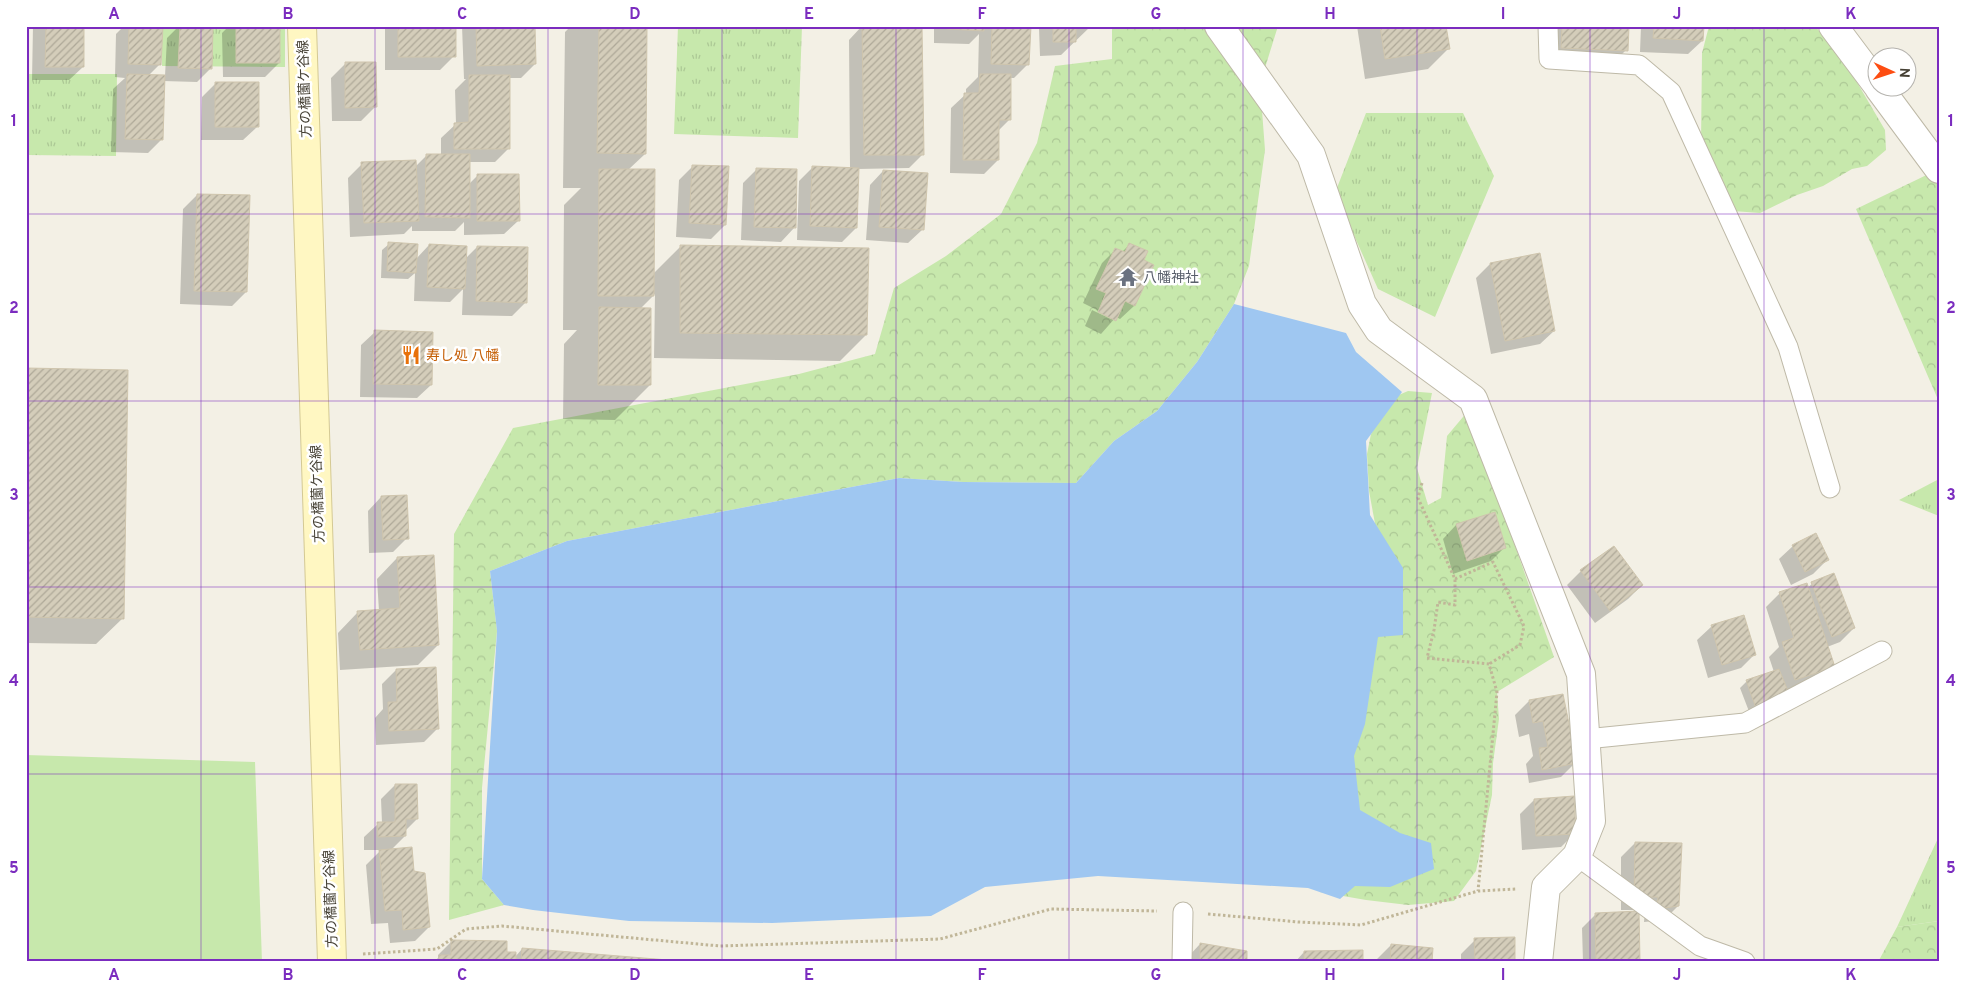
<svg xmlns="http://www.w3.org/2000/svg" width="1965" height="988" font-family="Overpass,'Noto Sans JP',sans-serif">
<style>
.grass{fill:url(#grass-tufts)}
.forest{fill:url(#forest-crowns)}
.pitch{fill:#c7e8ac}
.water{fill:#9fc7f1}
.shadow{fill:#0003}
.building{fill:url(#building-hatch);stroke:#cfc5ad}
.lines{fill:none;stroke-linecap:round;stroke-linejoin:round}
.service-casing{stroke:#beb9a7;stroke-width:21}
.minor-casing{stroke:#beb9a7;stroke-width:30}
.secondary-casing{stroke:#d4c994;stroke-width:30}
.path{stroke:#c0b698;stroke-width:3;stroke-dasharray:2.5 2.5;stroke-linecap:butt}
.service{stroke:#fff;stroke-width:19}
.minor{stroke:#fff;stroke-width:28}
.secondary{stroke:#fff7c2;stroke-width:28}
.grid{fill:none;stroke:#7b2cbf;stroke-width:1;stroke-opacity:0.55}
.labels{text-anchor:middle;stroke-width:5;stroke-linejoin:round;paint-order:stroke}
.street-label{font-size:14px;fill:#454034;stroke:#fff}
.worship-label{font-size:14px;fill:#5b616d;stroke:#fff;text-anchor:start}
.food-label{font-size:14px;fill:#c56008;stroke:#fff;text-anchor:start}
.neatline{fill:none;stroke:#7b2cbf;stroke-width:2}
.grid-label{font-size:16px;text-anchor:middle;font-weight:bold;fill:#7b2cbf}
</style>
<defs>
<pattern id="grass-tufts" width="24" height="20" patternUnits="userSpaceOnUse" patternTransform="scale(1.25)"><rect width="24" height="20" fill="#c7e8ac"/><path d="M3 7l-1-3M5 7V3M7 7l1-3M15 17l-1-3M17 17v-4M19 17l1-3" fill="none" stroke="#acc895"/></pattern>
<pattern id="forest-crowns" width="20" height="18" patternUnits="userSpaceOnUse" patternTransform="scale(1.25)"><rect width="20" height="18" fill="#c7e8ac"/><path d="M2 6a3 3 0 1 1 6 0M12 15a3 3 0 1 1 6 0" fill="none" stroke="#acc895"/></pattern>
<pattern id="building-hatch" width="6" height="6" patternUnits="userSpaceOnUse" patternTransform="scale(1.25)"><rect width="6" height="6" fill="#d4cdba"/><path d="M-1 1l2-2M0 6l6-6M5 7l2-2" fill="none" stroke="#aea898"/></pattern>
</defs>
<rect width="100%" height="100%" fill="#f3f0e5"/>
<path class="grass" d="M162,26H285V67L162,66Z
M678,26H802L798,138L674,134Z
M26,74H117L116,156L26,155Z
M1366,113H1463L1494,176L1435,317L1378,289L1335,193Z
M1939,479V516L1899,500Z
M1939,836V921L1897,927Z"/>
<path class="forest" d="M1112,26H1278L1260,84L1265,150L1249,266L1234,304L1197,362L1157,411L1114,441L1076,483L963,482L899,478L567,541L490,571L497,631L482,788V879L504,905L449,920L454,534L513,428L799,374L875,354L894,288L946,256L1001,214L1037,143L1055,66L1112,59Z
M1709,26H1815L1848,67L1885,130L1886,150L1867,166L1852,169L1823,186L1797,195L1760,213L1733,211L1701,144L1702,53Z
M1939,169V402L1856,209Z
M1408,391L1432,393L1417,468L1428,505L1441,498L1447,436L1468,411L1554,657L1497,692L1499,719L1493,763L1492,795L1476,871L1454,901L1408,905L1366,900L1320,892L1381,556L1369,491L1367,454L1371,434L1392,398Z
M1939,921V962H1878L1897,927Z"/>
<path class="pitch" d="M26,755L255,762L262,962H26Z"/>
<path class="water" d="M1234,304L1346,333L1356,352L1402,392L1366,441L1370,515L1403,568V635L1378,637L1365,724L1354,756L1360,810L1400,833L1431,843L1434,869L1390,887L1355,886L1340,899L1308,888L1098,876L985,887L931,916L772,923L629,921L533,910L504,905L482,879L497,631L490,571L567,541L899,478L963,482L1076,483L1114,441L1157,411L1197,362Z"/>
<path class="shadow" d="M33,26H83V67L69,80H32Z
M124,26H162L160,64L148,76H165L167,38L179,26H212L211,68L197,82L163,81L162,139L148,153L111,152L113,89L125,78L115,77L116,34Z
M229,26H279V63L265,77H223L222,33Z
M385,26H454V56L440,70H385Z
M462,26H534L535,64L521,78H509V148L495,162H469V184L478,175L518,221L504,234L464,235V222L455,231H412V226L404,234L350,237L348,178L362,164L415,167L427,155H441V138L456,124L455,90L466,79H464Z
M571,26H646L645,154L628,170L653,274L681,246L866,335L840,361L654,358L655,294L640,309L650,385L615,420L563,419L564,344L577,330H563L564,205L581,188H563L565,32Z
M862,26L923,154L909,168L858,169L856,228L842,242L797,240L799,181L813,167L850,169L849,40Z
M934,26H983V30L986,26L1090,27L1061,55L1040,56L1039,28H1029L1028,64L1014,78H1010V119L998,131V160L984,174L950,173L951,108L966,94V89L978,77L979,34L969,44L934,43Z
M1357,26H1445L1448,49L1428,69L1365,79Z
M1553,26H1628L1626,50L1612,64L1548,61Z
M1641,26H1703L1702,41L1688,54L1640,52Z
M345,64L375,107L361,121H332L331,78Z
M216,83L257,127L243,140H201L202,97Z
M693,166L725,225L711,239L676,237L679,180Z
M757,169L794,228L781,242L741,240L743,183Z
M883,171L922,230L908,243L866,240L870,185Z
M197,195L246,292L232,306L180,304L183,209Z
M389,244L416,259L429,245L465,259L477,247L526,302L512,316L462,315L463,289L450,302L414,301L415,273L408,279L381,278L382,250Z
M1130,244L1142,261L1152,266L1134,306L1120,319L1116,317L1101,334L1085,326L1092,310L1111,319V317L1083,303L1102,263L1116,249L1122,252Z
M1539,254L1554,331L1540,344L1491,354L1476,278L1490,264Z
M375,332L431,385L417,398L360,397L361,345Z
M26,369L123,618L96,644L26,643Z
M381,497L407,538L393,552L369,553L368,511Z
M1456,525L1505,547L1491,561L1453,574L1443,539Z
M1793,546L1827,560L1813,574L1791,585L1779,559Z
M397,558L438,645L418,665L340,670L338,633L358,612L379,611L377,579Z
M1581,571L1642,585L1628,599L1595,623L1567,585Z
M1834,575L1854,628L1840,642L1827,647L1833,666L1750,714L1740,688L1747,681L1774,672L1769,657L1779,647L1766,607L1780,593L1807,588L1812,584Z
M1743,617L1755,654L1741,668L1708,678L1697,640L1711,627Z
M396,670L437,729L424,742L376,745L375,718L383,709L382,684Z
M1529,701L1575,763L1561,777L1529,783L1526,764L1533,756L1529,734L1519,737L1515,715Z
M395,785L417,819L405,831V836L391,850L413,872L429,927L415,941L390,943L388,923L371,924L366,865L381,850H364V837L378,824L382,823L381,799Z
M1534,800L1575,833L1561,847L1522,850L1520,814Z
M1635,843L1678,906L1664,920L1644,922L1645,910H1621V857Z
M1596,914L1639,962H1583L1582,928Z
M1475,940L1514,962H1461V954Z
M452,941L505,953L515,957L522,949L673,962H434L438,958V955Z
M1200,944L1246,962H1187V958Z
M1391,945L1431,962H1377V959Z
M1304,952L1362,962H1295Z"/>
<path class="building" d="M46,26H84V67H45Z
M129,26H163L161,65L128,64Z
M180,26H213L212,69L178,68Z
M236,26H280V63H236Z
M398,26H456V57H398Z
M476,26H535L536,64L477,66Z
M599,26H647L646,154L597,153Z
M862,26H922L924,155H864Z
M947,26H984V31L947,29Z
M992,26H1031L1029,65L991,64Z
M1053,26H1092V27L1076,28V42H1053Z
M1380,26H1446L1450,49L1385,59Z
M1562,26H1629L1628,51L1561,48Z
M1654,26H1704L1703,41L1653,38Z
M345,62H376L377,107L345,108Z
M127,74L165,75L163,140L125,139Z
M980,74H1011V120H999V160H963L964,93H979Z
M469,75H510V149H454V123L469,122Z
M215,82H259V127H215Z
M426,154H470V218L425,217Z
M416,160L419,221L364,223L361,162Z
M692,165L729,166L726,225L689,223Z
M812,166L859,168L857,228L810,226Z
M756,168L797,169L796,228L754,227Z
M599,169H655L654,296H598Z
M883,170L928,173L924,230L879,227Z
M477,174H519L520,221H477Z
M197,194L250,195L247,292L194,291Z
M388,242L418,244L416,273L387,271Z
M1129,243L1148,251L1144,260L1154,265L1135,306L1125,301L1116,321L1098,312L1106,293L1096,289L1115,248L1125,252Z
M429,244L467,246L465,289L427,287Z
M680,245L869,248L867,335L680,333Z
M477,246L528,247L527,303L476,301Z
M1540,253L1555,331L1505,341L1490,263Z
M599,307L651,308V385H598Z
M374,330L433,332L432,385L373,384Z
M26,368L128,370L124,619L26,617Z
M407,495L409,539L383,540L381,496Z
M1495,512L1506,548L1467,561L1456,524Z
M1816,533L1829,560L1805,572L1792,545Z
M1614,546L1643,585L1610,611L1580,570Z
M434,555L439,645L360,650L357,611L400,608L397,557Z
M1834,573L1855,628L1832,637L1811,582Z
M1807,583L1835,667L1795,680L1782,642L1794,638L1779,592Z
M1744,615L1756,655L1722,665L1711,625Z
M436,667L439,729L389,731L388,702H397L396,669Z
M1779,669L1790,696L1756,708L1746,680Z
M1563,694L1577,763L1542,770L1539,748L1548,747L1543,721L1533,723L1529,700Z
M395,784H417L418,819H406V836L378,837L377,822H395Z
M1574,796L1576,834L1536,836L1534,799Z
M1635,842L1682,843L1679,906L1657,909L1658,897H1634Z
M412,847L414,871L425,873L430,927L403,930L402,910L385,911L379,850Z
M1639,911L1640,962H1596L1595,913Z
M1515,937V962H1475L1474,938Z
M451,940L507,941V952H516V962H439V955H451Z
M1200,943L1247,951V962H1200Z
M1391,944L1433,948L1432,962H1390Z
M522,948L680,961L521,962Z
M1363,950V962H1304V951Z"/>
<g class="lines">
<g class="service-casing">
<path id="service" d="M1548,26L1549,59L1639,65L1671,92L1788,347L1830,488
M1586,739L1745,723L1882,651
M1577,856L1700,946L1745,962
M1182,962L1183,912"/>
</g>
<g class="minor-casing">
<path id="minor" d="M1219,26L1311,155L1362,304L1379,330L1473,399L1581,674L1591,821L1577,856L1546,887L1538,962
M1833,26L1878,86
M1879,88L1939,169"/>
</g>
<g class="secondary-casing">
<path id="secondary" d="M302,26L332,962"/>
</g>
<path class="path" d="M1422,483L1418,498L1455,579V605L1438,602L1434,630L1427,658L1489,664L1497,692L1478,891
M1455,579L1493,562L1524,626L1520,645L1489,664
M1208,914L1299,922L1361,925L1478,891L1517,889
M363,954L437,949L466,929L502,926L720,946L940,939L1051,909L1157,911"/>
<use href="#service" class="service"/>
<use href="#minor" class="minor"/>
<use href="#secondary" class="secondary"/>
</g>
<path class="grid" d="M201,26V962M375,26V962M548,26V962M722,26V962M896,26V962M1069,26V962M1243,26V962M1417,26V962M1590,26V962M1764,26V962M26,214H1939M26,401H1939M26,587H1939M26,774H1939"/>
<defs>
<g id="temple-bare" transform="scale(1.5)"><path d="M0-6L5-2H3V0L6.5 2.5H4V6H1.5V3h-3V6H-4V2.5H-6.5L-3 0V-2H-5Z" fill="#6b7280" stroke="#fff" stroke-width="2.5" paint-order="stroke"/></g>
<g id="restaurant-bare" transform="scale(1.5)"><path d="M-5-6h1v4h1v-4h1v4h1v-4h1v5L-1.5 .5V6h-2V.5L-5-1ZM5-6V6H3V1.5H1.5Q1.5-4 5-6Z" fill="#e8710a" stroke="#fff" stroke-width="2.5" paint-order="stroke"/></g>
</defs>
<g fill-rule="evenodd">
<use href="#temple-bare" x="1128" y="277"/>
<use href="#restaurant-bare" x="411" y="355"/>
</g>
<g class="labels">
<g class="street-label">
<text transform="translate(304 89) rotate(-92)" y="5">方の橋薗ケ谷線</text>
<text transform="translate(317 494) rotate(-92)" y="5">方の橋薗ケ谷線</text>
<text transform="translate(330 899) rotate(-92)" y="5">方の橋薗ケ谷線</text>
</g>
<g class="worship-label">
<text x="1143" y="282">八幡神社</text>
</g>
<g class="food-label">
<text x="426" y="360">寿し処 八幡</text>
</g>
</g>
<rect width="1965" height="988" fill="none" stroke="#ffffff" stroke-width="55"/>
<g transform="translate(1892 72) rotate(93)"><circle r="24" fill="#ffffff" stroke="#b5b3ae"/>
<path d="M0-4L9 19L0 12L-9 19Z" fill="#fd4d12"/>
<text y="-8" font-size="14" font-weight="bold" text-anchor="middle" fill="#454034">N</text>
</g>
<rect x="28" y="28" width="1910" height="932" class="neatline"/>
<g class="grid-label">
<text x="114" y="19">A</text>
<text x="288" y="19">B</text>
<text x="462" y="19">C</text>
<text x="635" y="19">D</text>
<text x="809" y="19">E</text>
<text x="982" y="19">F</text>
<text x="1156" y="19">G</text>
<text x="1330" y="19">H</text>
<text x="1503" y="19">I</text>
<text x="1677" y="19">J</text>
<text x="1851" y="19">K</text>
<text x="14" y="126">1</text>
<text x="1951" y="126">1</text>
<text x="14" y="313">2</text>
<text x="1951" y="313">2</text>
<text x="14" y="500">3</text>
<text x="1951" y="500">3</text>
<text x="14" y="686">4</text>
<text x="1951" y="686">4</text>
<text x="14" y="873">5</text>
<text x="1951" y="873">5</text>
<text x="114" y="980">A</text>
<text x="288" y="980">B</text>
<text x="462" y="980">C</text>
<text x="635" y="980">D</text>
<text x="809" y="980">E</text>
<text x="982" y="980">F</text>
<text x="1156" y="980">G</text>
<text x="1330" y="980">H</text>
<text x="1503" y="980">I</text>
<text x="1677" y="980">J</text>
<text x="1851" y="980">K</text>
</g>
</svg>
